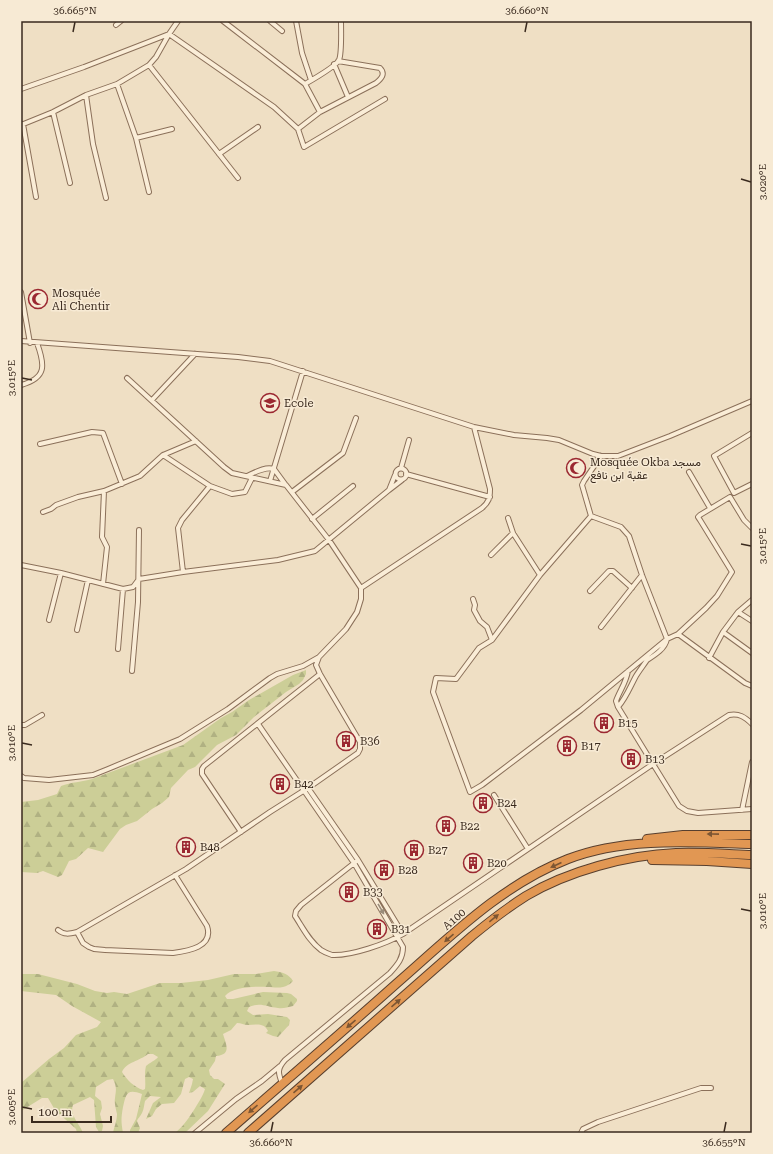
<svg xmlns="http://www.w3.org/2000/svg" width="773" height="1154" font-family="'Roboto Serif',Vazirmatn,serif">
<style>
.forest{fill:url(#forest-firs);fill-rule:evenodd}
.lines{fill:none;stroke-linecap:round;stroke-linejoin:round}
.street-casing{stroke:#8b705a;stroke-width:6}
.highway-casing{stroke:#583f2e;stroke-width:10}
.street{stroke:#faedd7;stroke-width:4}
.highway{stroke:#e19753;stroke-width:8}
.oneway{fill:#7d5633}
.oneway2{fill:#9a8c7a}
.ticks{fill:none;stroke:#3a2a1e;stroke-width:1.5}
.labels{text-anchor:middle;stroke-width:3;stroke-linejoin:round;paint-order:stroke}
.poi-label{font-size:11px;fill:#3a2a1e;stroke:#f7ead4;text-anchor:start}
.street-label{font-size:11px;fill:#3a2a1e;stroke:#f7ead4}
.neatline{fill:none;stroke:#3a2a1e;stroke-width:1.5}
.ticks-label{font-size:10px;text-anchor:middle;fill:#3a2a1e}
</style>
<defs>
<pattern id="forest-firs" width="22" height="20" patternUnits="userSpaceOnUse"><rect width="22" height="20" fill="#ccce97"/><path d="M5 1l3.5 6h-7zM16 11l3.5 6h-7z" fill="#b0b182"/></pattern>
</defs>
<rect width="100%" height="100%" fill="#efdfc4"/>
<path class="forest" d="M306,670V674L303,680L299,684L286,692L254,717L236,735L217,745L195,767L188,770L171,788L169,797L162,803L152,809L137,821L126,825L120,829L103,852L88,848L76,859L69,861L62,875L58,877L43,871L37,873L21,872V802L38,800L57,794L61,786C71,782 82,782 92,779L183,745L221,718L232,712L249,700L293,675Z
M274,971C282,972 289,974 293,981C292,982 289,985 288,985C282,989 273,987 267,987C256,986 232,987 225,996L227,999H233L263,992L287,993L291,994L297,999V1001L293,1006C288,1007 283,1009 278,1008C266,1007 261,1002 249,1007L247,1011L253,1015L268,1014L287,1017L290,1020L289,1025L278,1037L273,1036L266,1033L268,1031C264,1022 255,1025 248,1025C244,1025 241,1023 237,1023L231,1030L223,1034C226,1044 232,1055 216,1056L215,1061L209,1070L210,1075L214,1079H218L225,1084L208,1111L185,1133H175C186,1124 192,1113 200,1100C202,1096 204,1093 205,1089L200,1086L193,1092L189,1093L192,1084L193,1079L189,1077L185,1079L181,1094L174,1103L162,1104L156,1109L152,1116L146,1119L153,1103L161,1097L150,1096L145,1101C144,1105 144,1109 142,1113C140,1117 138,1118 137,1121L140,1128L138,1133H130V1130L136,1119L142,1094C126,1088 126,1095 123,1107C121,1118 121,1122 123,1133H113C114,1127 117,1121 117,1114C116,1109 114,1103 115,1098C116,1090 117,1087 113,1079L107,1080L96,1087L95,1096L101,1101L102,1108L100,1114L103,1126L102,1131L99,1132L96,1127L94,1100L90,1097L73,1105C69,1115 80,1124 83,1133H77L76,1129L55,1110L48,1098H42L21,1111V1083L49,1059L64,1048L76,1035L97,1027L101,1022L72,1006L56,995L21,991V974H38L77,984L95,991L107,993L114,992L127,994L160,983H181L208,980L234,974H256ZM148,1054H153L158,1057C156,1060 149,1063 146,1066C144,1074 146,1081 145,1089L143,1090C134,1087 127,1080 122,1072C126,1062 140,1061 148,1054Z"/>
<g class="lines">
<g class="street-casing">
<path id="street" d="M223,21L305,84C312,80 336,66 339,60C342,53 341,30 341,21
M270,21L282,31
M296,21L302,53L311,80
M116,25L121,21
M334,64L348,97
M149,65L238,178
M117,84L136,138L149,192
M21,89L84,67L169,34L274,107L298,129L320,112L305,84
M86,95L93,144L106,198
M53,112L70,183
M320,112L376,83C381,79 386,74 380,68L338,61
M23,124L36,197
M21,125L53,112L86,95L117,84L149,65L156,57L169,34L178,21
M298,129L304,147L385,99
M136,138L172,129
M219,154L258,127
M21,292L30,343
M21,341L238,357L270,361L474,427L514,435L547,438L559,440L593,454L601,456H618L670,436L752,401
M21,385C47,378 45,365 37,343
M152,400L195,354
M752,433L714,456L734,493L752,484
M40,444L92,432L103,433L122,484
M163,455L210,486L232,494L245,492L252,478
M401,468L409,440
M395.5 474a5.5 5.5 0 1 1 11 0a5.5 5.5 0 1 1-11 0Z
M689,472L710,508
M406,474L490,497
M395,475L389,490L402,480
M247,476C254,473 265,466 274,469L285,484
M270,481L303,371
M292,492L343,453L356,418
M43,512L51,509L56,505L78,497L104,491L140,476L163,455L196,441
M591,516L540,575L492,640L479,648L456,679L436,678L433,692L470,792L482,785L581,710L667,639L678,634L706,608L717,596L732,572L700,520L698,517L700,515L730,497L744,520L752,528
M591,516L621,527L629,536L642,575L667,639C665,649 655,655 647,660
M591,516L582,485L584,481L601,456
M508,518L513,533L540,575
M312,519L353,486
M491,555L513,533
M21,565L61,573L123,589L133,587L139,579L183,572L278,560L315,551L389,490
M183,572L178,528L182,520L210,486
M103,584L107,547L102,537L104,491
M361,588L482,508C489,502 490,498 490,489L474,427
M590,591L609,571H613L632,588
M473,599L475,605L474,610L480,621L487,627L492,640
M738,612L752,621
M49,620L61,573
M601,627L642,575
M77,630L88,580
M723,632L752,653
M678,634L745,683L752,686
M118,649L123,589
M709,658L723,632L738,612L752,600
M132,671L138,602L139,530
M628,671C626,683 620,690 616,701L618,707L653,764L679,806L687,811L698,813L752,809
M618,707C626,698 630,687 636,676C639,671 643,666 647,660V658
M258,724L354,863L403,947C403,959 397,965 390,973L285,1060C277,1069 278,1073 282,1083
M21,725H25L42,715
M21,776L24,778L49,780L93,775L108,769L180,739L228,709L270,678L277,674L303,666L319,657
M308,788L358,860L403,934
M494,795L528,849
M742,810L752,762
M241,832L202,774V769L204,766L320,674
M358,860L301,905L296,911L295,916C303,928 309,941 321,950C324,952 329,954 332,955C351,956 386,944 403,934L653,764L729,715C739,713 745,717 752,724
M58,930C64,935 69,934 77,932L186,869L270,812L308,788L358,753L360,749V742L320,674L316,665L319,657L346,629L357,612L361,599V588L329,540L286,485L232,473L224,467L127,378
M77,932L83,943L89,947L94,949L105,950L173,953C188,951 214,947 207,926L175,875
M195,1133L236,1099L262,1081L280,1066
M581,1133L583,1129L598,1122L701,1088H711"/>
</g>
<g class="highway-casing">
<path id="highway" d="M647,839L683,835H752
M652,860L707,861L752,864
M226,1133C283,1083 340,1034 396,984C449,938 501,885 568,859C624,837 693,842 752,844
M248,1133L472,936C489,922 507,908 526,896C568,871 627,855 676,853C701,852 727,854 752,855"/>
</g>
<use href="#street" class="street"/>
<use href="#highway" class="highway"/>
</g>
<defs><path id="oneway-solid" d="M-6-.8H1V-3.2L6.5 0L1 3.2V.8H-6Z"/></defs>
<g class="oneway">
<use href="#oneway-solid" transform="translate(713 834) rotate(-179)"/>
<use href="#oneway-solid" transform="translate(556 865) rotate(156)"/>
<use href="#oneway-solid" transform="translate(494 918) rotate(-39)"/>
<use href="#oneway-solid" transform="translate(449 938) rotate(139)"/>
<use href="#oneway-solid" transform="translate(396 1003) rotate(-41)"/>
<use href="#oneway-solid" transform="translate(351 1024) rotate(139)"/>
<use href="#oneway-solid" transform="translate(298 1089) rotate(-41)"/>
<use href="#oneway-solid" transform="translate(253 1109) rotate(139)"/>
</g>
<use class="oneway2" href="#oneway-solid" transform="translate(381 909) rotate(60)"/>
<path class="ticks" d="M73,32L75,22M525,32L527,22M741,179L751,182M22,378L32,380M741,544L751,546M22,743L32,745M741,909L751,911M22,1107L32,1109M271,1132L273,1122M724,1132L726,1122"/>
<defs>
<g id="mosque-ring" transform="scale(1)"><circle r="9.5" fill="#f7ead4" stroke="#9b2831" stroke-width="1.5"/><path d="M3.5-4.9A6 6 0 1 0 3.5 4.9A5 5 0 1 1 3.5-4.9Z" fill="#9b2831"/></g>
<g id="school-ring" transform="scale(1)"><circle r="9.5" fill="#f7ead4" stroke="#9b2831" stroke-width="1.5"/><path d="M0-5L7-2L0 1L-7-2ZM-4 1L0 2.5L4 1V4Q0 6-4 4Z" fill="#9b2831"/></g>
<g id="building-ring" transform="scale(1)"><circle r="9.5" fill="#f7ead4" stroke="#9b2831" stroke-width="1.5"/><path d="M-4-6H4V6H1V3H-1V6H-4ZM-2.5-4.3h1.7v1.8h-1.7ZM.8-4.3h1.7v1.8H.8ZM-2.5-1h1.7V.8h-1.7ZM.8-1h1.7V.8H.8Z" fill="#9b2831"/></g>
</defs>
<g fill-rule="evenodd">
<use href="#mosque-ring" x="38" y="299"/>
<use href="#school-ring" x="270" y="403"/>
<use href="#mosque-ring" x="576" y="468"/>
<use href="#building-ring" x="604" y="723"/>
<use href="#building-ring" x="346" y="741"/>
<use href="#building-ring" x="567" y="746"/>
<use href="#building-ring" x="631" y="759"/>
<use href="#building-ring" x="280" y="784"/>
<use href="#building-ring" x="483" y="803"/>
<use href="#building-ring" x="446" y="826"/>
<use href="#building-ring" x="186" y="847"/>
<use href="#building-ring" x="414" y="850"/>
<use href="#building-ring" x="473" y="863"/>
<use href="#building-ring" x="384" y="870"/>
<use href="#building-ring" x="349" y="892"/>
<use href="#building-ring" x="377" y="929"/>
</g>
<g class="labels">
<g class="poi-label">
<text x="52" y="297">Mosquée<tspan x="52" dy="13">Ali Chentir</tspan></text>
<text x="284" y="407">Ecole</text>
<text x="590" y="466">Mosquée Okba مسجد<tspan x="590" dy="13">عقبة ابن نافع</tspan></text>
<text x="618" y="727">B15</text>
<text x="360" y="745">B36</text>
<text x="581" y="750">B17</text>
<text x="645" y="763">B13</text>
<text x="294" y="788">B42</text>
<text x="497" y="807">B24</text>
<text x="460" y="830">B22</text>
<text x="200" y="851">B48</text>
<text x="428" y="854">B27</text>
<text x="487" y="867">B20</text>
<text x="398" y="874">B28</text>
<text x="363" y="896">B33</text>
<text x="391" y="933">B31</text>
</g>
<g class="street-label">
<text transform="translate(454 919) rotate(-41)" y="4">A100</text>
</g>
</g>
<rect width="773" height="1154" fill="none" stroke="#f7ead4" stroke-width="44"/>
<path d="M32 1116v6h79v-6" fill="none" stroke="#3a2a1e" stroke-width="2"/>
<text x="38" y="1116" font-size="12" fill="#3a2a1e" stroke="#f7ead4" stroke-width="3" paint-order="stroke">100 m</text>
<rect x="22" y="22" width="729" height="1110" class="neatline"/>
<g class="ticks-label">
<text x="75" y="14">36.665°N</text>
<text x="527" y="14">36.660°N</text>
<text transform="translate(762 182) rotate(-90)" y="4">3.020°E</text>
<text transform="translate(11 378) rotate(-90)" y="4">3.015°E</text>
<text transform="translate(762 546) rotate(-90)" y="4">3.015°E</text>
<text transform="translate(11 743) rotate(-90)" y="4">3.010°E</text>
<text transform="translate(762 911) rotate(-90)" y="4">3.010°E</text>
<text transform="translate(11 1107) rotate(-90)" y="4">3.005°E</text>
<text x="271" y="1146">36.660°N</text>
<text x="724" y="1146">36.655°N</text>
</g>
</svg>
